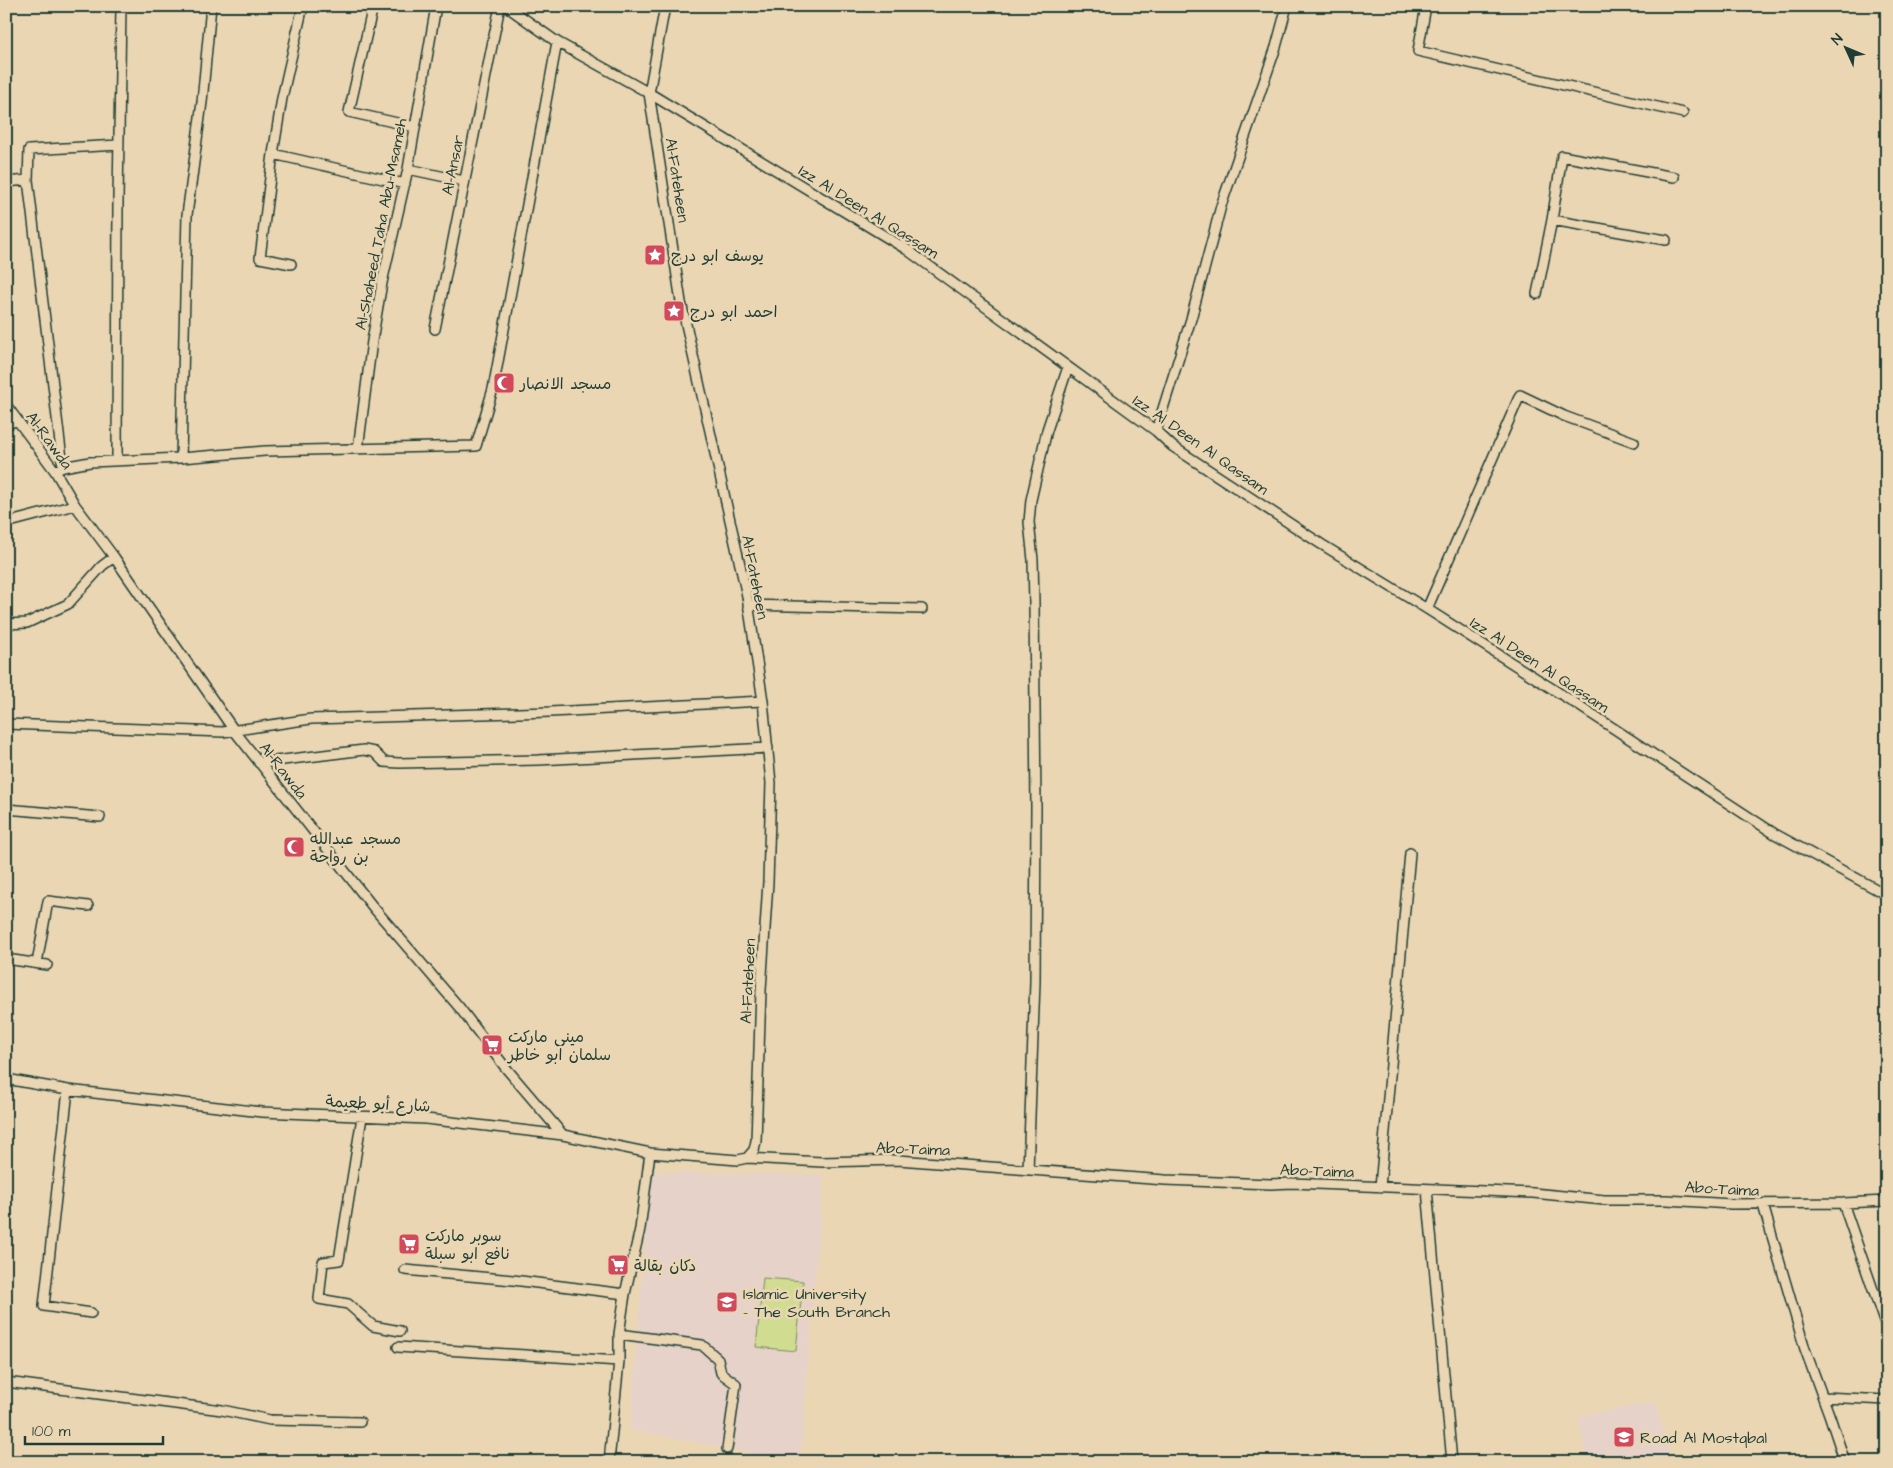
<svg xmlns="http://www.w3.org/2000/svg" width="1893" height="1468" font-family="'Architects Daughter','Playpen Sans Arabic',sans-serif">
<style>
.built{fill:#e6d2c8}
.green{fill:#d0dc8f;stroke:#788c62}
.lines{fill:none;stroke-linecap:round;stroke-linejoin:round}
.minor-casing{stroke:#1f3d34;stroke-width:12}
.minor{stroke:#ebd6b4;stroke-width:9}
.labels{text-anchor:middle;stroke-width:5;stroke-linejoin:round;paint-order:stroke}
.street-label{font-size:16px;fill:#1f3d34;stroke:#ebd6b4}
.poi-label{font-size:16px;fill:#1f3d34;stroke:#ebd6b4;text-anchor:start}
</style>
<rect width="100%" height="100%" fill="#ebd6b4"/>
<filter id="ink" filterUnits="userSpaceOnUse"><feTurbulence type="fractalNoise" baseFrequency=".02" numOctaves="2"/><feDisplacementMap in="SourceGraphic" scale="10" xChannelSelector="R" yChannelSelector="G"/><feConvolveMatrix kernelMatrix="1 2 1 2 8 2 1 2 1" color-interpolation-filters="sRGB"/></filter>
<g filter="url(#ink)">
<path class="built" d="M650,1172L824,1175L800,1462H752V1453L630,1430Z
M1656,1402L1671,1462H1587L1578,1416Z"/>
<path class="green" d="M763,1278L803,1281L796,1351L756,1347Z"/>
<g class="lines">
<g class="minor-casing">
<path id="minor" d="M373,6L349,112L415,127
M506,6L557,42L649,93L906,249L1156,431L1172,446L1321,544L1427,609L1581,707L1775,834L1887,895
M665,6L649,93L681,302L747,596L763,701L771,783L768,882L761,990L756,1141L754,1150L747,1158
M1426,6L1418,51L1683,113
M273,154L405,184
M408,169L464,181
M28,180L63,467
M6,182L28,180L29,150L119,145
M1552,220L1666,240
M291,264L260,258L273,154L282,98L303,6
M1537,294L1552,220L1562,156L1674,177
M435,329L500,6
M6,405L55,471L75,505L114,557L233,729L373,907L459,1007L505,1067L563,1135
M6,425L17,420
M1156,431L1191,319L1221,206L1276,47L1287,6
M358,449L372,341L382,283L408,169L436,6
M181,458L187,215L202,102L211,6
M117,460L118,199L121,6
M55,471L63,467L90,462L181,458L265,451L476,446L493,389L557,42
M6,523L75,505
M748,605L922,609
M1427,609L1520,395L1564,416L1634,442
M6,624L27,623L68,604L102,566L114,557
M6,724L223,732L311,719L550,712L763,701
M259,763L364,750L374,752L384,762L399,763L538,760L768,748
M6,809L100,817
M6,959L47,965
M37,963L48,901L88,906
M6,1079L68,1090L262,1112L426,1119L563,1135L650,1153L738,1160L747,1158L822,1162L898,1160L1165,1180L1271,1184L1292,1183L1533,1193L1604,1200H1667L1731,1204L1843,1203L1887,1201
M68,1090L44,1306L91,1313
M362,1117L339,1260L323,1262L319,1299L348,1304L373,1326L400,1331
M1028,1170L1035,982L1036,807L1034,603L1033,560L1029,522L1031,500L1047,430L1068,367
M1380,1187L1410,853
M1427,1189L1452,1462
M1885,1201L1887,1188
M1843,1203L1887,1330
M1763,1205L1805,1349L1830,1417L1845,1462
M405,1270L513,1280L625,1294
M619,1334L702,1345L718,1359L721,1373L736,1384L727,1449
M398,1347L619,1361
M6,1382L222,1410L270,1420L360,1422
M1823,1397L1887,1400
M609,1462L619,1361V1334L625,1294L640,1229L650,1153"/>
</g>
<use href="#minor" class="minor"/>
</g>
</g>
<defs>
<g id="sight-square" transform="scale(1.125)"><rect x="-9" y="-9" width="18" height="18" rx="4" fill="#d1495b" stroke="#ebd6b4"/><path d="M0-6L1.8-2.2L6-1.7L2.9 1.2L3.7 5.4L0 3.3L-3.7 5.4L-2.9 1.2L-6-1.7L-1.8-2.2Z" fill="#fff"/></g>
<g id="mosque-square" transform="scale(1.125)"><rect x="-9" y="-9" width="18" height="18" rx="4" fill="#d1495b" stroke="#ebd6b4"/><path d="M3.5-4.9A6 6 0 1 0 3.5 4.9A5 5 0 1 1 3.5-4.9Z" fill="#fff"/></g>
<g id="supermarket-square" transform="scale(1.125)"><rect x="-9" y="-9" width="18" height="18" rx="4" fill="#d1495b" stroke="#ebd6b4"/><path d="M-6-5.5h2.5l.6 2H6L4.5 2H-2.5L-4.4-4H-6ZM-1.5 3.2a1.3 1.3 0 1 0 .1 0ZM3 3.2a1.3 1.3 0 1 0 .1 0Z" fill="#fff"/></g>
<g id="university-square" transform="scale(1.125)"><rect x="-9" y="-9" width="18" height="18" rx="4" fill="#d1495b" stroke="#ebd6b4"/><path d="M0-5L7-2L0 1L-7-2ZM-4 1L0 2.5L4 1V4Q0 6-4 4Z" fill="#fff"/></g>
<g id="school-square" transform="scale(1.125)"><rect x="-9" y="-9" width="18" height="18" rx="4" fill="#d1495b" stroke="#ebd6b4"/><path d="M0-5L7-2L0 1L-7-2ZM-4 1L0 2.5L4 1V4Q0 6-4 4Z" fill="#fff"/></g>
</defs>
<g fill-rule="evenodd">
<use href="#sight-square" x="655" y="255"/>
<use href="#sight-square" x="674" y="311"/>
<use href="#mosque-square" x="504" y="383"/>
<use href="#mosque-square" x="294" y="847"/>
<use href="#supermarket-square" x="492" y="1045"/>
<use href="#supermarket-square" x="409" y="1244"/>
<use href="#supermarket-square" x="618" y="1265"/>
<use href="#university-square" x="727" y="1302"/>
<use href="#school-square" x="1624" y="1437"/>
</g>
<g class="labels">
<g class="street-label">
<text transform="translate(452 165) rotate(-79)" y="6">Al-Ansar</text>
<text transform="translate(678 180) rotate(81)" y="6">Al-Fateheen</text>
<text transform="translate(869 211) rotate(32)" y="6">Izz Al Deen Al Qassam</text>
<text transform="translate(380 224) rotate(-79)" y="6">Al-Shaheed Taha Abu-Msameh</text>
<text transform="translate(50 440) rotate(54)" y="6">Al-Rawda</text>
<text transform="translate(1201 444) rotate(35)" y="6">Izz Al Deen Al Qassam</text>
<text transform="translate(756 577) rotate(79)" y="6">Al-Fateheen</text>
<text transform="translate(1540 664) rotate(33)" y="6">Izz Al Deen Al Qassam</text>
<text transform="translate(284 770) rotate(52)" y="6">Al-Rawda</text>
<text transform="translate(747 981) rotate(-87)" y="6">Al-Fateheen</text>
<text transform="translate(378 1103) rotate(3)" y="6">شارع أبو طعيمة</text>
<text transform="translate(913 1148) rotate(2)" y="6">Abo-Taima</text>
<text transform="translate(1317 1170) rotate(2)" y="6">Abo-Taima</text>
<text transform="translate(1722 1188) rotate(3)" y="6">Abo-Taima</text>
</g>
<g class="poi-label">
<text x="671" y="261">يوسف ابو درج</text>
<text x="690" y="317">احمد ابو درج</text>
<text x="520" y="389">مسجد الانصار</text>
<text x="310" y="844">مسجد عبدالله<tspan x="310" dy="18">بن رواحة</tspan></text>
<text x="508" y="1042">ميني ماركت<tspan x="508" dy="18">سلمان ابو خاطر</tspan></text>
<text x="425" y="1241">سوبر ماركت<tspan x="425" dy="18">نافع ابو سبلة</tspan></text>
<text x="634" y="1271">دكان بقالة</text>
<text x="743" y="1299">Islamic University<tspan x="743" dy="18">- The South Branch</tspan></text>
<text x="1640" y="1443">Road Al Mostqbal</text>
</g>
</g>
<rect width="1893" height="1468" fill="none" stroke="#ebd6b4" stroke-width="25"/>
<rect x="12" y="12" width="1868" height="1443" fill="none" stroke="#1f3d34" stroke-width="2" filter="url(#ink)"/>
<g transform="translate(1846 48) rotate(314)" stroke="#ebd6b4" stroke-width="4" paint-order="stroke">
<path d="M0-4L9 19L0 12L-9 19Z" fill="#1f3d34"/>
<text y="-8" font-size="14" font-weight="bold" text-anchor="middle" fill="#1f3d34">N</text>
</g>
<path d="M25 1436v8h138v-8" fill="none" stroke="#1f3d34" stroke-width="2.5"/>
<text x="32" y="1436" font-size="15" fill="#1f3d34" stroke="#ebd6b4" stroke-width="4" paint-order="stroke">100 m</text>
</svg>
